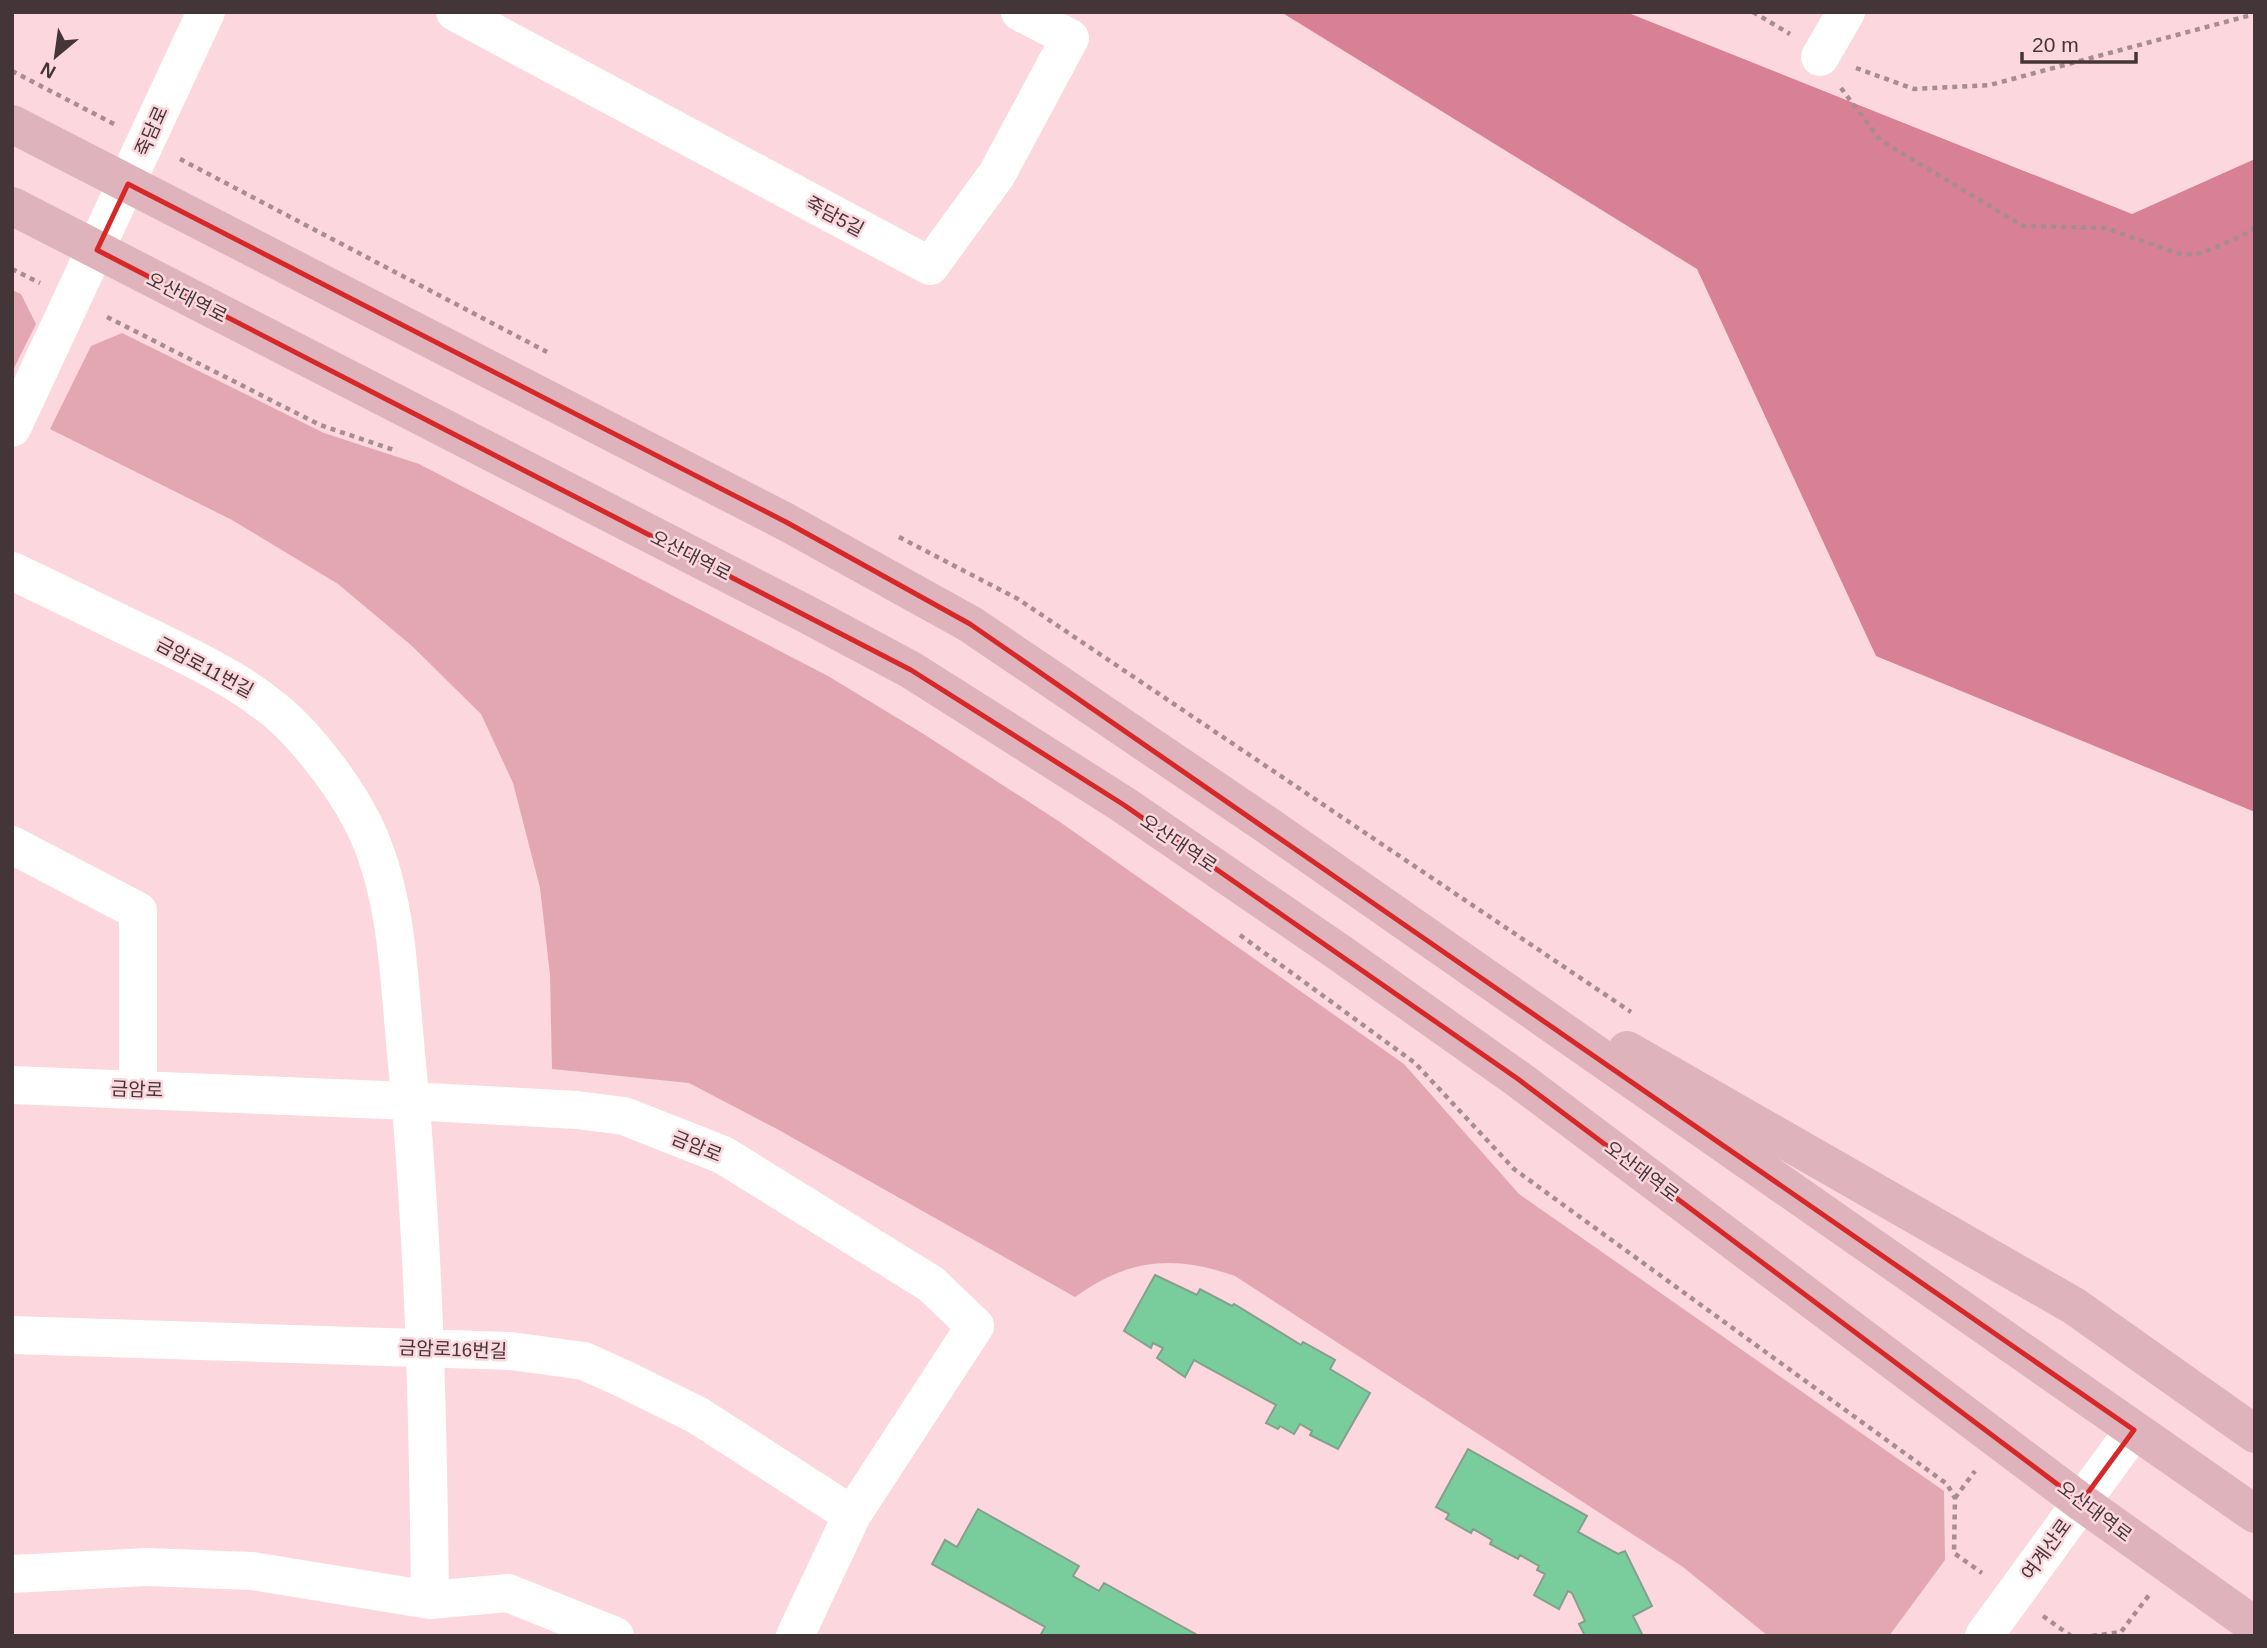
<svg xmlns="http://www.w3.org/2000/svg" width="2267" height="1648" font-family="Arial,'Noto Sans KR',sans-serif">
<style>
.green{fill:#e3a7b2}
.forest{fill:#d88194}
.building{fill:#79cc9b;stroke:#84a08d;stroke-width:2}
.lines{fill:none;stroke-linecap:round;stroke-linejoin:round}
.path{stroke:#a78c91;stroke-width:4.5;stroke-dasharray:5 5;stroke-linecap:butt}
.minor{stroke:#fff;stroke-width:38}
.major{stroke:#dfb3bc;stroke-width:38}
.marked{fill:none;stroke:#d62828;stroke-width:5;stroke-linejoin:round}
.labels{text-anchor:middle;stroke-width:5;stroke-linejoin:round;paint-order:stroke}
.street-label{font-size:19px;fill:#443638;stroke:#fcd7de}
</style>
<rect width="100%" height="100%" fill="#fcd7de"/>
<path class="green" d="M12,290L21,294L36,324L12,372Z
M122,333L324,433L419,464L828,676L922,733L1060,822L1404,1064L1519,1194L1944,1491L1945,1560L1889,1636H1768L1683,1567L1235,1276C1173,1255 1130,1258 1075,1297L777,1129L689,1083L552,1069L550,975L540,888L513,783L481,714L412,646L338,584L232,520L50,429L91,346Z"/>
<path class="forest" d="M1281,12H1626L2132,214L2255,159V812L1876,656L1697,269Z"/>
<path class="building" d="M1155,1275L1197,1295L1200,1289L1232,1306L1234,1304L1301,1345L1303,1342L1335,1360L1330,1369L1370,1393L1338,1449L1310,1435L1312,1431L1300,1424L1294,1434L1280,1426L1278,1429L1266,1423L1276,1405L1194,1360L1185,1377L1157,1358L1163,1348L1153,1343L1151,1348L1124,1331Z
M1468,1449L1587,1516L1578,1532L1618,1554L1625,1551L1652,1606L1633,1616L1643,1636H1585L1579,1624L1585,1621L1572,1593L1568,1591L1559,1609L1534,1595L1545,1574L1537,1570L1539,1566L1520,1555L1518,1559L1490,1544L1492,1540L1473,1529L1471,1533L1446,1519L1449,1514L1436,1507Z
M978,1509L1079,1566L1073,1576L1099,1591L1104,1583L1199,1636H1040L1045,1627L932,1564L945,1540L957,1547Z"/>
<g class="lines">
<path class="path" d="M1753,12L1790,34
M1856,68L1914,89L1990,85L2255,14
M12,71L114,124
M1841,88L1880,140L2023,226L2105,228L2183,255L2202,253L2242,236L2255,227
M180,159L547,352
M12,269L40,283
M107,317L320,425L397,451
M899,537L1018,599L1631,1012
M1240,935L1415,1063L1514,1169L1947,1484L1955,1498L1954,1553L1982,1573
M1955,1498L1975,1471
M2043,1616L2071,1636
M2092,1636L2121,1632L2149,1595"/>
<path class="minor" d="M455,12L930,266L997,174L1070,38L1020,12
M1820,57L1846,12
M12,428L206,12
M12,571C57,592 101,614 145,635C200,662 258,688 300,734C326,763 353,800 369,836C398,904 399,981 406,1053C424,1236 428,1417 430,1600
M12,845L138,911V1089
M12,1085L410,1101L577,1110L624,1116L723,1155L931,1284L975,1326L852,1515L795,1636
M12,1335L511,1351L584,1361L624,1379L697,1415L852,1515
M12,1574L147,1567L252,1571L430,1600L508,1593L615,1636
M1984,1636L2134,1430"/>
<path class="major" d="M12,124L786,522L970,624L1267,825L2255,1514
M12,206L810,616L911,670L1124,805L1340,953L1518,1079L2081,1502L2255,1626
M1627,1050L2074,1306L2255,1434"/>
</g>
<path class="marked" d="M128,184L786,522L970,624L2134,1430L2081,1502L1518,1079L1124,805L911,670L97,250Z"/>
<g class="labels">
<g class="street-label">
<text transform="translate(151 131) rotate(-66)" y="7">죽담로</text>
<text transform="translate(835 216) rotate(28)" y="7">죽담5길</text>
<text transform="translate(187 297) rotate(27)" y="7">오산대역로</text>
<text transform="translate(691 555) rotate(27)" y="7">오산대역로</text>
<text transform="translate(205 667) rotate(28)" y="7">금암로11번길</text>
<text transform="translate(1179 843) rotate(34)" y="7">오산대역로</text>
<text transform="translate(137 1089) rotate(2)" y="7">금암로</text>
<text transform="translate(697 1146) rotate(22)" y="7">금암로</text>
<text transform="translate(1642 1171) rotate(37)" y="7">오산대역로</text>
<text transform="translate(453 1349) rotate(2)" y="7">금암로16번길</text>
<text transform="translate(2095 1511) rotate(37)" y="7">오산대역로</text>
<text transform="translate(2046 1549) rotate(-54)" y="7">여계산로</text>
</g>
</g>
<rect width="2267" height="1648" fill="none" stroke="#443638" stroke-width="28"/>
<g transform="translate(56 56) rotate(209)" stroke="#fcd7de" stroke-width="5" paint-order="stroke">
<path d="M0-5L12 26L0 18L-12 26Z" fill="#443638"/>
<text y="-10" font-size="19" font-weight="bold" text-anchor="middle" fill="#443638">N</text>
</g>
<path d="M2022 52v10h114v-10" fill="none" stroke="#443638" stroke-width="3.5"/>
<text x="2032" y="52" font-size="21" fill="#443638" stroke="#fcd7de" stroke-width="5" paint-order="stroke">20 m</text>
</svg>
